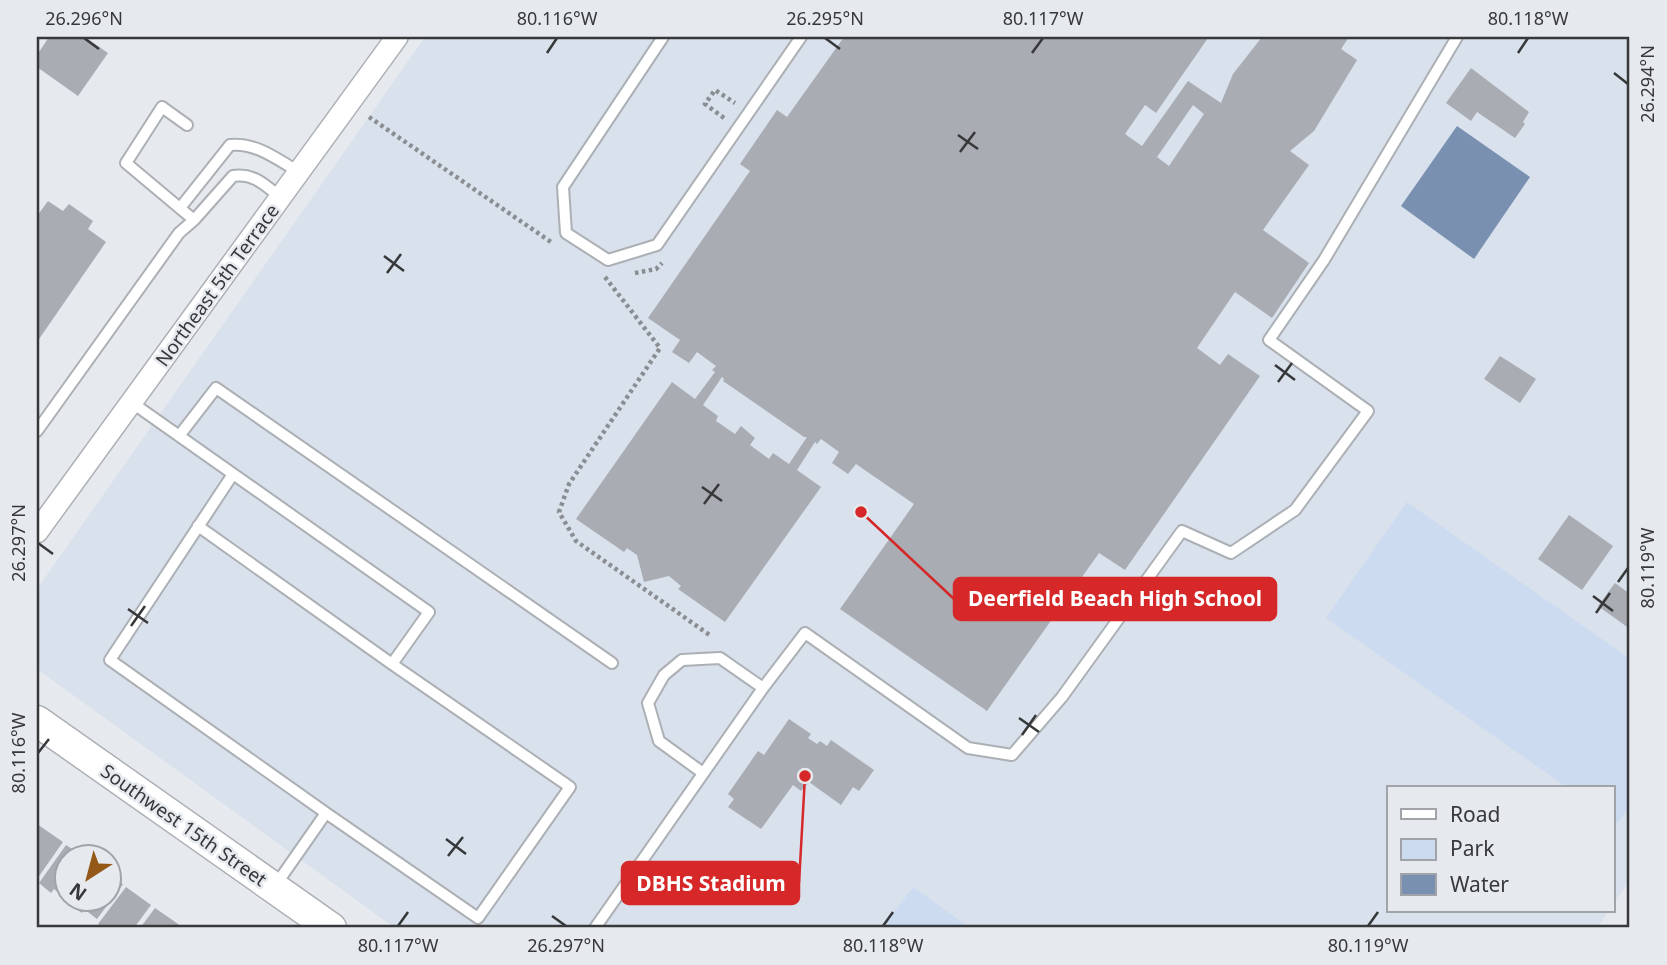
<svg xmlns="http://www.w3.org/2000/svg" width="1667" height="965" font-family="'Noto Sans',sans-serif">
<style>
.built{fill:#d9e1ed}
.green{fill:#ccdbf0}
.water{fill:#7990b0}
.building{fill:#a9acb2;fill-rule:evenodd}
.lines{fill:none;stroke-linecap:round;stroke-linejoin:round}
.lane-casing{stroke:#acb0b5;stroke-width:14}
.street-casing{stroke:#acb0b5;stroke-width:24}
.secondary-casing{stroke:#acb0b5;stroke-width:33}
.path{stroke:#8a8d91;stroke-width:4.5;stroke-dasharray:3.5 3.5;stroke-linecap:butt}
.lane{stroke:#fff;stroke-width:10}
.street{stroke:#fff;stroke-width:21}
.secondary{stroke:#fff;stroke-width:30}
.ticks{fill:none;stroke:#36383a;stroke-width:2.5}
.labels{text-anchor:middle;stroke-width:5;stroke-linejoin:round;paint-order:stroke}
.street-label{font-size:19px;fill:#36383a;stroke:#e6eaef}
.leader{fill:none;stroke:#d62828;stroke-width:2.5}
.callout-dot{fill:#d62828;stroke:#e6eaef;stroke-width:2.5}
.callout{fill:#d62828;stroke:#d62828;stroke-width:2.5}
.callout-label{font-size:21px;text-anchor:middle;font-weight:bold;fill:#fff}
.neatline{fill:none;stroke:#36383a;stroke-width:2.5}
.ticks-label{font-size:18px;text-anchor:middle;fill:#36383a}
</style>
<rect width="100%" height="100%" fill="#e6eaef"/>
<path class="built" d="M425,37H1630V880L1613,905V788H1389V911H1609L1597,928H395L37,669V589Z"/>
<path class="green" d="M1407,502L1630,659V805L1618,823L1613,820V788H1568L1326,618Z
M913,887L970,928H882Z"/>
<path class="water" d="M1457,126L1530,177L1474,259L1401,206Z"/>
<path class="building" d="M49,37H85L108,53L78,96L37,67V55Z
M844,37H1207L1208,38L1156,113L1145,105L1125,134L1142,146L1188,81L1221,103L1233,74L1262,37H1349L1341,49L1357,60L1314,131L1290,151L1309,165L1263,230L1309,263L1272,318L1235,292L1197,348L1220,365L1228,354L1260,376L1125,570L1099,553L987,711L840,609L914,504L856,464L848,474L832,463L839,452L821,439L817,444L815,442L797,470L821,487L725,622L678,589L681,586L669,576L644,582L637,555L627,548L624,552L576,519L672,382L695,399L715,372L712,370L716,366L697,352L689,363L672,352L680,340L648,318L750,171L740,164L777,110L787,117ZM1193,105L1204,114L1169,166L1157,157ZM722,377L724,379L723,381L804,437H807L789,464L773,453L769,459L750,445L755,438L741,426L735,434L716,421L718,416L703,405Z
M1471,68L1529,112L1523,122L1525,124L1515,138L1477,112L1471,121L1446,103Z
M48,201L63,211L69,204L93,221L88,229L106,242L37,342V216Z
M1500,356L1536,379L1520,403L1484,379Z
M1569,515L1613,546L1582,590L1538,559Z
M1615,583L1630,594V629L1598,606Z
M789,719L811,734L808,738L817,744L820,741L827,746L831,740L874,770L859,791L853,787L841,805L809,782L801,791L793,785L761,829L728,807L734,799L728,794L758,751L764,755Z
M37,824L63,842L37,879Z
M66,845L83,856H66V898L54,889L51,893L39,883Z
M108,874L123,884L97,919L84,909L82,913L69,904L73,899H108Z
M126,887L151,905L134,928H104L98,924Z
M155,908L181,926L179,928H140Z"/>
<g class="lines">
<g class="lane-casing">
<path id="lane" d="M663,37L563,187L566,233L608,260L657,245L801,37
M187,125L162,107L126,163L194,220
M180,208L230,145C256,142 278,160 299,172
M131,402L429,612L392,664L570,787L478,918L326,813L275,886
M37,431L179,233L194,220L233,176C254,173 265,185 281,198
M179,436L216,388L612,663
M233,474L110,660L326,813
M198,526L392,664
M703,773L659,741L648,703L664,675L682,660L720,658L763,688
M595,928L763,688L805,633L968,748L1012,755L1062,697L1182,531L1231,553L1295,510L1368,411L1269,340L1324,260L1457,37"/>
</g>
<g class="street-casing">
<path id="street" d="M37,532L397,37"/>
</g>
<g class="secondary-casing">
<path id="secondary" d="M37,721L331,928"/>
</g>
<path class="path" d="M369,117L551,242
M724,118L705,104L715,90L735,103
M635,273L656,269L662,263
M605,277L660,348L569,484L559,512L576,541L711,636"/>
<use href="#lane" class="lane"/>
<use href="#street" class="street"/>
<use href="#secondary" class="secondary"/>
</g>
<path class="ticks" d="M84,38L99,49M825,38L840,49M547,53L557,38M1032,53L1043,38M1518,53L1528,38M1614,73L1628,84M958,135L978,149M960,152L975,132M384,256L404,271M387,273L401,254M1275,365L1295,380M1278,382L1292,363M702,487L722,501M704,504L719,484M38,543L53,554M1618,582L1628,568M1593,596L1613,611M128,609L148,623M1596,613L1610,593M131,626L145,606M1019,718L1039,732M1022,735L1036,715M38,753L49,739M446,839L466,854M448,856L463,837M552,916L566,926M398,926L408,912M883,926L893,912M1368,926L1378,912"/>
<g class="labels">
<g class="street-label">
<text transform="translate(217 285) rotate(-54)" y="7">Northeast 5th Terrace</text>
<text transform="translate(184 825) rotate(35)" y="7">Southwest 15th Street</text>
</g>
</g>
<path class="leader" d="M861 512L954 599M805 776L799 883"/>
<g class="callout-dot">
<circle cx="861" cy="512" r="7"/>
<circle cx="805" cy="776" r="7"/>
</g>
<g class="callout">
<rect x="954" y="578" width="322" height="42" rx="7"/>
<rect x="622" y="862" width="177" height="42" rx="7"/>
</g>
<g class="callout-label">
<text x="1115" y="606">Deerfield Beach High School</text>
<text x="711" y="891">DBHS Stadium</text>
</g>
<rect width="1667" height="965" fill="none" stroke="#e6eaef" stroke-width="77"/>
<rect x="1387" y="786" width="228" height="126" fill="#e6eaef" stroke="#a0a3a7" stroke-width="2"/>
<rect x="1401" y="809" width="35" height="10" fill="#ffffff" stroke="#a0a3a7" stroke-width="2"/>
<text x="1450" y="822" font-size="21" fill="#36383a">Road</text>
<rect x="1401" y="839" width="35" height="21" fill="#ccdbf0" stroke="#a0a3a7" stroke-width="2"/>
<text x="1450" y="856" font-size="21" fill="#36383a">Park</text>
<rect x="1401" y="874" width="35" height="21" fill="#7990b0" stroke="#a0a3a7" stroke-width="2"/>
<text x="1450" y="892" font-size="21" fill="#36383a">Water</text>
<g transform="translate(88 878) rotate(216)"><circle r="33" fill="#e6eaef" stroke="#a0a3a7" stroke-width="2"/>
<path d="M0-5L12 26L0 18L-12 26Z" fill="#945918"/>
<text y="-10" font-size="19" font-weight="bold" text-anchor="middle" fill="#36383a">N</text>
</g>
<rect x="38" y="38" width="1590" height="888" class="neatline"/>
<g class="ticks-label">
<text x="84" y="25">26.296°N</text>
<text x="557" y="25">80.116°W</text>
<text x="825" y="25">26.295°N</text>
<text x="1043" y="25">80.117°W</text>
<text x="1528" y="25">80.118°W</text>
<text transform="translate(1648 84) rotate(-90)" y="6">26.294°N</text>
<text transform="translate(19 543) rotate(-90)" y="6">26.297°N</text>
<text transform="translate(1648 568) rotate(-90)" y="6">80.119°W</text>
<text transform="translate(19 753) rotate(-90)" y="6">80.116°W</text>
<text x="398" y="952">80.117°W</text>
<text x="566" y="952">26.297°N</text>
<text x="883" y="952">80.118°W</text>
<text x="1368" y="952">80.119°W</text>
</g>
</svg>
